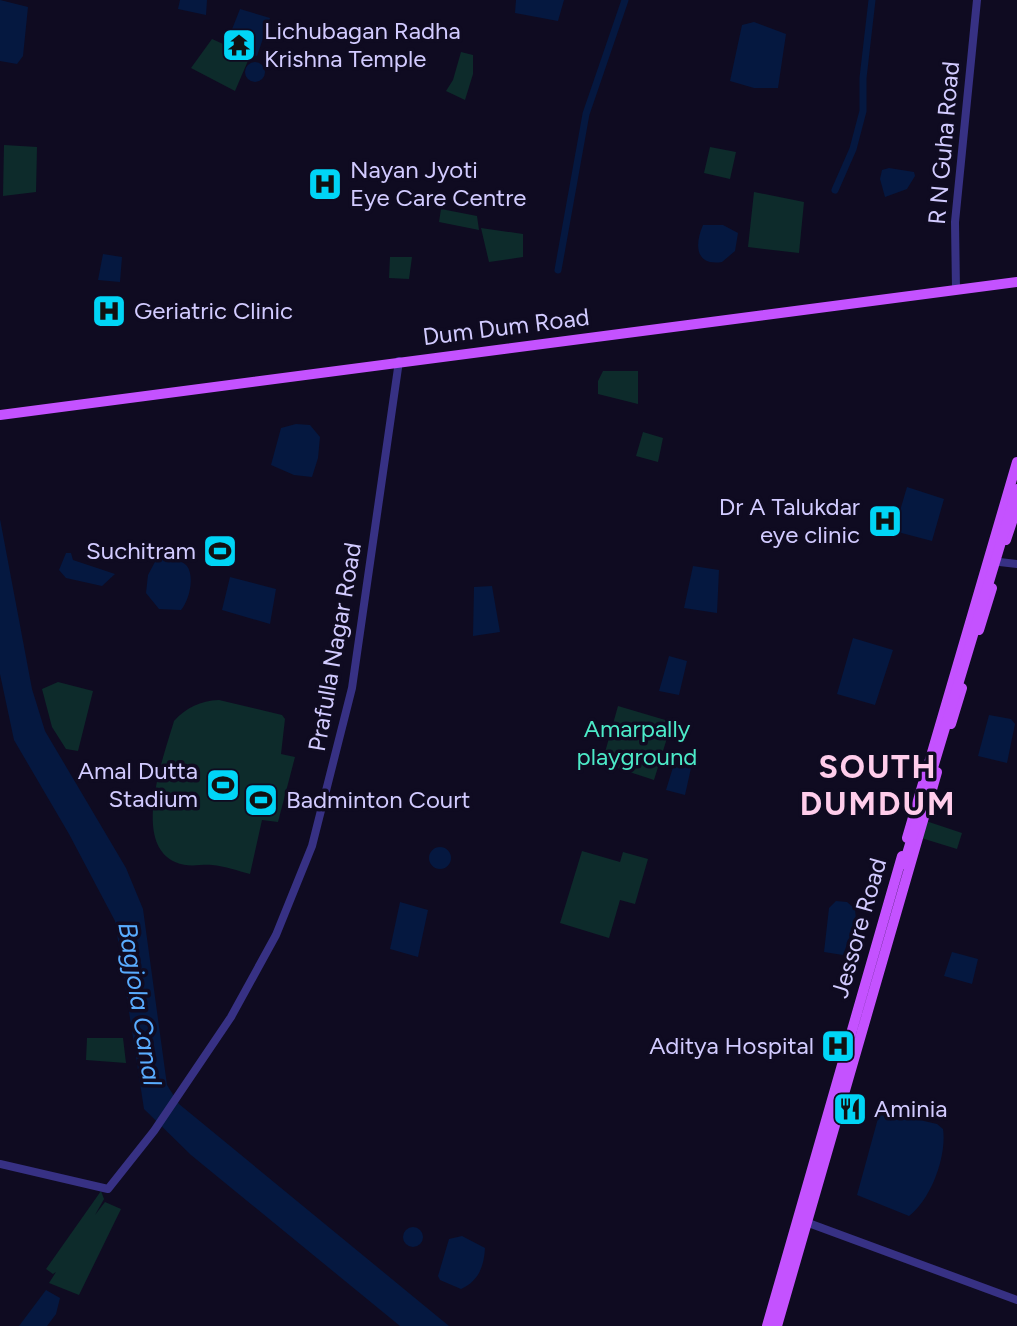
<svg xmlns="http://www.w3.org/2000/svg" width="1017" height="1326" font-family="Figtree,sans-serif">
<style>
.green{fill:#0d2b2b}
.water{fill:#051840}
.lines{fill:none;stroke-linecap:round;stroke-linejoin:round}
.canal{stroke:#051840;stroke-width:7}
.tertiary{stroke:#373184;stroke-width:8}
.primary{stroke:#c452ff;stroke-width:10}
.primary-bridge{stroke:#c452ff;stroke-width:10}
.labels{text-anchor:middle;stroke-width:7;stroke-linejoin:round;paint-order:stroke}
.poi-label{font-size:24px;fill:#d2cbff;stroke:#0f0b21;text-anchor:start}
.street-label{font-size:24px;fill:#d2cbff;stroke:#0f0b21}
.park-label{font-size:24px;fill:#4ceac8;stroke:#0f0b21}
.water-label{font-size:26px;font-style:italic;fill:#59acff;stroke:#0f0b21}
.district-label{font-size:32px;font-weight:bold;letter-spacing:2px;fill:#ffcdeb;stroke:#0f0b21}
</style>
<rect width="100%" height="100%" fill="#0f0b21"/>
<path class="green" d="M212,39L250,56L235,91L191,68Z
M461,52L473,55V74L465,100L446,91L453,80Z
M4,145L37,147L36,192L3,196Z
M710,147L736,152L730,179L704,173Z
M754,192L804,202L799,253L748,247Z
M441,209L477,216L479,230L439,222Z
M481,228L523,234V257L489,262Z
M390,257H412L409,279L389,278Z
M603,371H638V404L598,394V381Z
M643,432L663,438L658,462L636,456Z
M58,682L93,691L78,751L66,749L52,727L42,689Z
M219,700L282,715L285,719L281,754L295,757L278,822L262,820L250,874C238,871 225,866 212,865C199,864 189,868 175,862C131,842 164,756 174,721C187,707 200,701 219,700Z
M618,706L672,722L654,780L602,763Z
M923,820L962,833L957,849L918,837Z
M582,851L620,862L623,852L648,859L635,904L620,900L609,938L560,923Z
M87,1038H123L126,1063L86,1060Z
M101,1191L104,1199L95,1215L105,1202L121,1209L79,1295L49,1283L56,1272L53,1274L46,1269Z"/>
<path class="water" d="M0,0L28,7L23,56L17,64L0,61Z
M180,0H207L206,15L178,9Z
M516,0H564L558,21L515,13Z
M240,9L270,18L257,56L244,52L243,44L229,37Z
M754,22L786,34L778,88H754L730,81L742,25Z
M245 72a10 10 0 1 1 20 0a10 10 0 1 1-20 0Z
M889,168L914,172L915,176L907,189L885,197L880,179L882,170Z
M703,225H723L738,233L735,251L722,262C696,266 694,246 703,225Z
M103,254L122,257L120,282L98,280Z
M296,424L310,425L320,437L318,458L312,477L294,475L271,465L281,428Z
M907,487L944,499L932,541L894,531Z
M0,519L32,689L45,731L126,868L143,909L167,1085L179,1104L449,1326H400L191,1155L144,1109L115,921L69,834L14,740L0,674Z
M71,553L73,560L115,574L102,586L66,578L59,570L66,553Z
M165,559C172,560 182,560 187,566C195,577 189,601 181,610L159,609L146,593L148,575L156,560Z
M693,566L719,570L717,613L684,608Z
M230,577L276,589L270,624L222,610Z
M492,586L500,632L473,636L474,587Z
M853,638L893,650L875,705L837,694Z
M669,656L687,661L679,695L659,691Z
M989,715L1011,719L1015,724L1007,763L978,756Z
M674,764L691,768L685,795L666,790Z
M429 858a11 11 0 1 1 22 0a11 11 0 1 1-22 0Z
M836,901L847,902L855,909L856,920L843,955L824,952L829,908Z
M400,902L428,910L418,957L390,949Z
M952,952L978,959L972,984L944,976Z
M880,1111L937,1124L943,1129C947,1156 931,1199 909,1216L857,1195Z
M403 1237a10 10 0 1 1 20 0a10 10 0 1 1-20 0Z
M462,1236L485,1248C484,1266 479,1281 461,1289L440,1280L438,1276L449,1239Z
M46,1290L60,1298L56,1314L47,1326H19Z"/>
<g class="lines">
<path class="canal" d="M835,190L853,149L863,111V78L872,0
M558,270L586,114L625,0"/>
<path class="tertiary" d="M956,290L955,222L977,0
M991,561L1017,564
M0,1164L108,1189L154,1131L231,1017L276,935L312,846L352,688L399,361
M803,1221L1017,1300"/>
<path class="primary" d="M0,415L1017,282
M1006,540L1017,507
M979,630L992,588
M951,724L962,688
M907,838L1017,462
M767,1326L902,856
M777,1326L937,772"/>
<path class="primary-bridge" d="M904,864L1017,489"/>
</g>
<defs>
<g id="temple-square" transform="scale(1.75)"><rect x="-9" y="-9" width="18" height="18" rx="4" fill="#00d5f6" stroke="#0f0b21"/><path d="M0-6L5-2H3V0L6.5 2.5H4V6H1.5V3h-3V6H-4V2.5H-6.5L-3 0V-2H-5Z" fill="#111"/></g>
<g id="hospital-square" transform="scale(1.75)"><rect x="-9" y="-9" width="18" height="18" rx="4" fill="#00d5f6" stroke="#0f0b21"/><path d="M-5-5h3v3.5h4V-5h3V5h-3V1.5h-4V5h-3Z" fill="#111"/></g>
<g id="stadium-square" transform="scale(1.75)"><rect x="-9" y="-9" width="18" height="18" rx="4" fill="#00d5f6" stroke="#0f0b21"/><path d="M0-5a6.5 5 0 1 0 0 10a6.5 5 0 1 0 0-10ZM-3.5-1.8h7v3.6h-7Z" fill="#111"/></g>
<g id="restaurant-square" transform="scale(1.75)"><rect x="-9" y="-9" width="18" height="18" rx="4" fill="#00d5f6" stroke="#0f0b21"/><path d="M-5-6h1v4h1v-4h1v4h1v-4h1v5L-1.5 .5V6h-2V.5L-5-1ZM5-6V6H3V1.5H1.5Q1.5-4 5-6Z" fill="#111"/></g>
</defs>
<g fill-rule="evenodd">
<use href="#temple-square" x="239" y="45"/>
<use href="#hospital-square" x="325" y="184"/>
<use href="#hospital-square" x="109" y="311"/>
<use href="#hospital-square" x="885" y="521"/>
<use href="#stadium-square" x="220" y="551"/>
<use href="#stadium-square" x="223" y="785"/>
<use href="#stadium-square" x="261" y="800"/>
<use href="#hospital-square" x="838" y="1046"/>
<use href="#restaurant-square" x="850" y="1109"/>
</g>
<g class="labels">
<g class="poi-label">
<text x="264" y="39">Lichubagan Radha<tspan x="264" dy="28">Krishna Temple</tspan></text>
<text x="350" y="178">Nayan Jyoti<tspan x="350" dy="28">Eye Care Centre</tspan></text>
<text x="134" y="319">Geriatric Clinic</text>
<text x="860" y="515" text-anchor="end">Dr A Talukdar<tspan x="860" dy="28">eye clinic</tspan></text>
<text x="196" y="559" text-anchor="end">Suchitram</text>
<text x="198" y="779" text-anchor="end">Amal Dutta<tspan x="198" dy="28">Stadium</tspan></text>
<text x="286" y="808">Badminton Court</text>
<text x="814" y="1054" text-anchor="end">Aditya Hospital</text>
<text x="874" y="1117">Aminia</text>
</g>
<g class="street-label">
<text transform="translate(944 143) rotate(-85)" y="8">R N Guha Road</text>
<text transform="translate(506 327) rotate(-7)" y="8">Dum Dum Road</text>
<text transform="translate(335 647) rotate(-80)" y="8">Prafulla Nagar Road</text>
<text transform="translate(859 928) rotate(-74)" y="8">Jessore Road</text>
</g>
<g class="park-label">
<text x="637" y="737">Amarpally<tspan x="637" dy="28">playground</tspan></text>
</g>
<g class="water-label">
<text transform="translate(140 1004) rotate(81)" y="9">Bagjola Canal</text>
</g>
<g class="district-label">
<text x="878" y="778">SOUTH<tspan x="878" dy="37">DUMDUM</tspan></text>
</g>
</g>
</svg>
